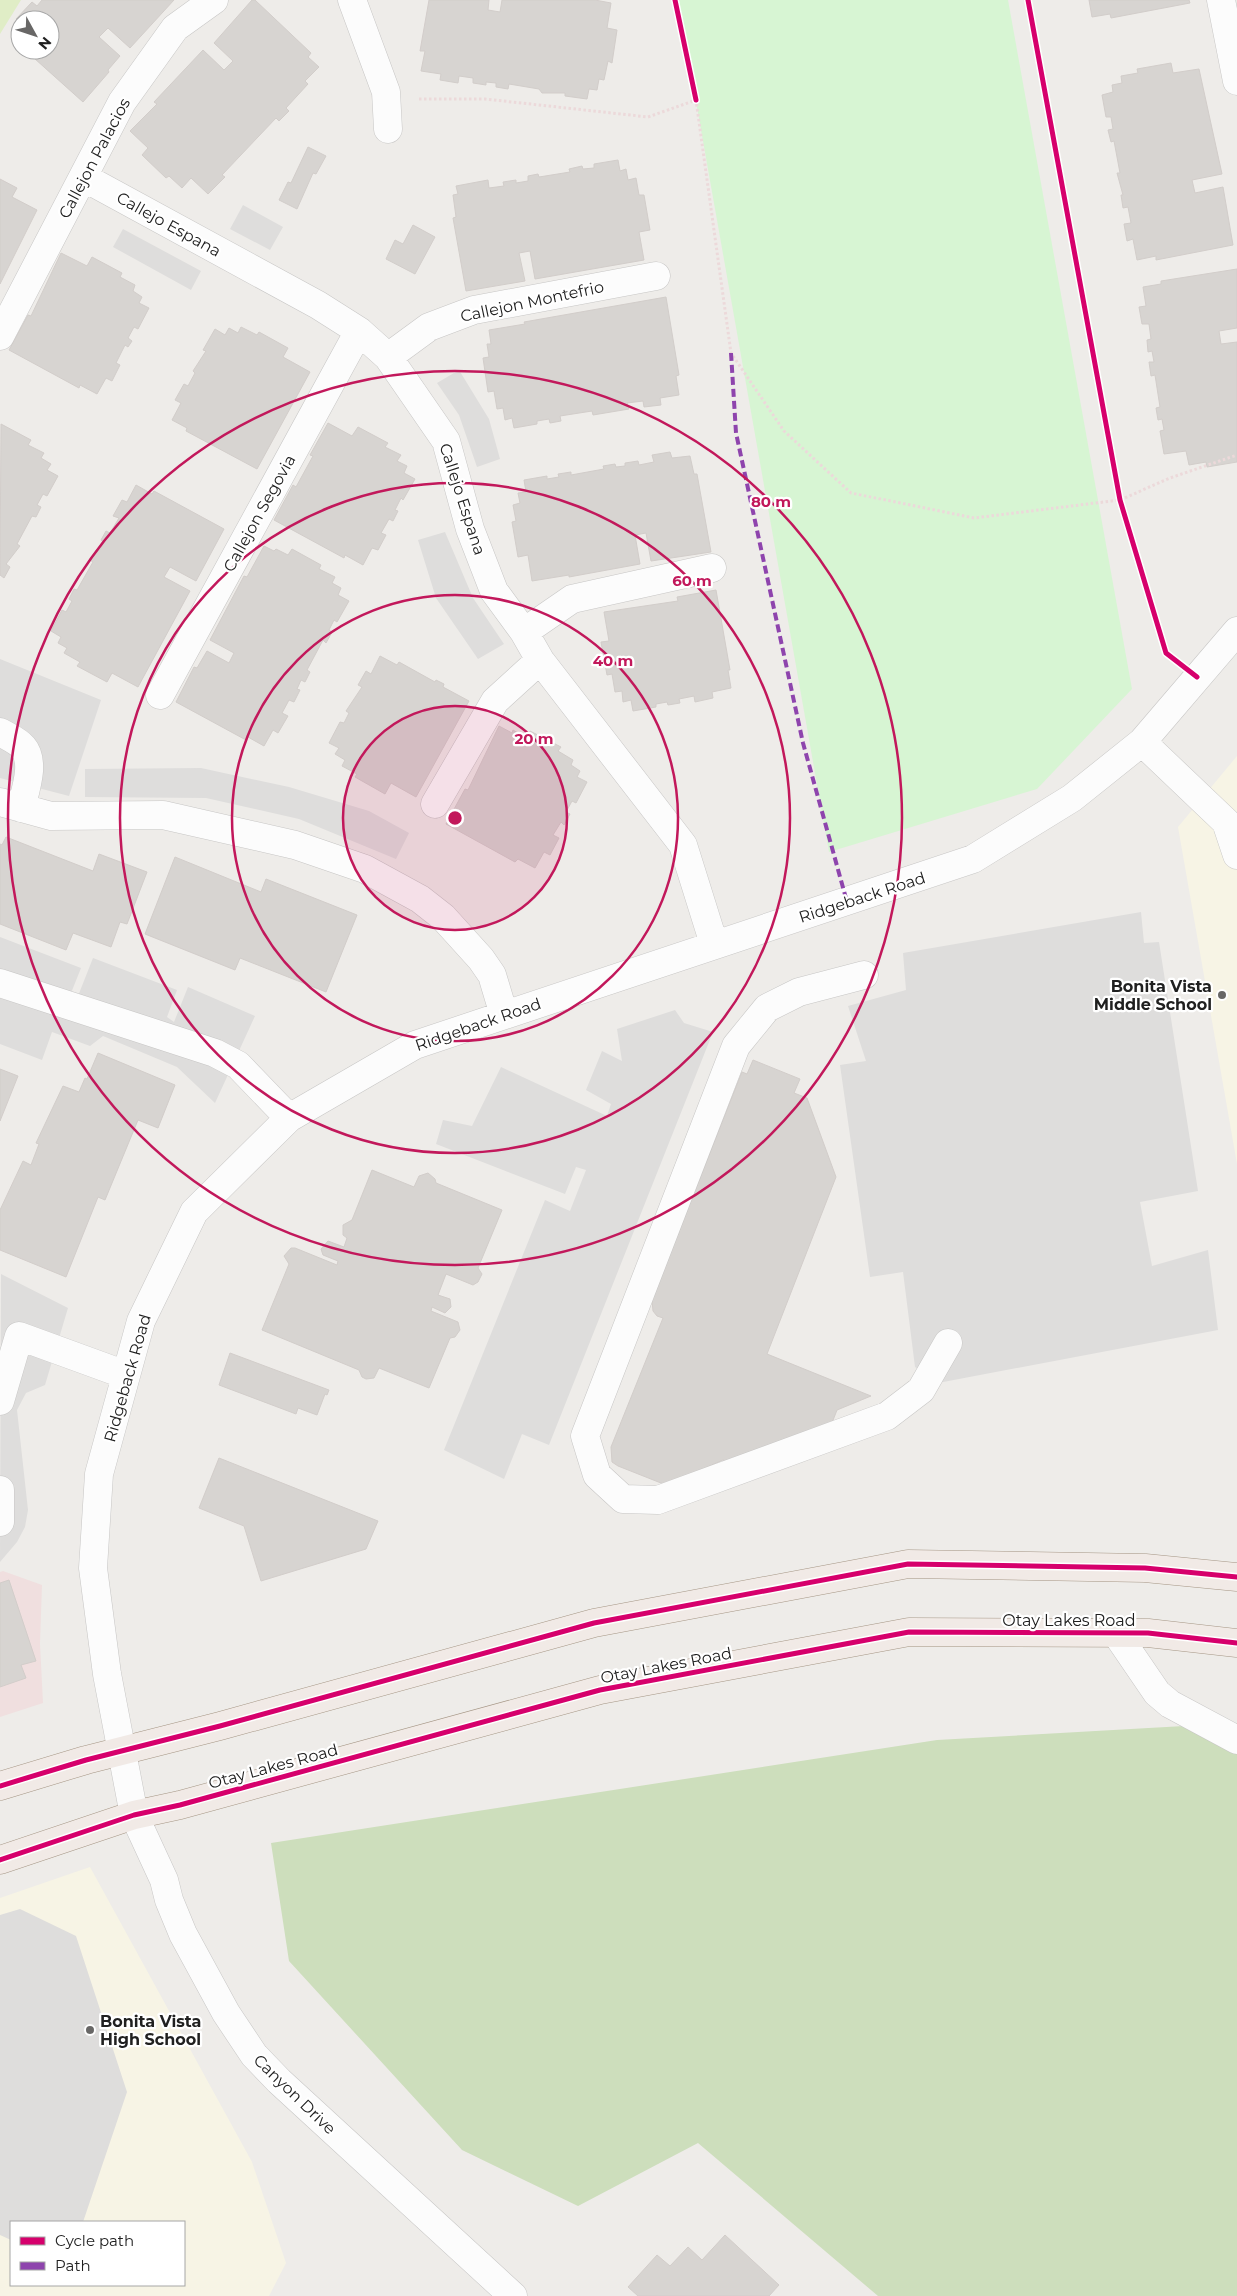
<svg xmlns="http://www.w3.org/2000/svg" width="1237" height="2296" font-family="Montserrat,sans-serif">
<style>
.commercial{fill:#f0dfdf}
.education{fill:#f7f4e5;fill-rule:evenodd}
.grass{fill:#e0edc6}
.forest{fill:#cddebc}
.park{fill:#d7f5d3}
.parking{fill:#dedddc}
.building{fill:#d7d4d1;stroke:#d2cdca}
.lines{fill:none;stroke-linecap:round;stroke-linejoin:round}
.minor-casing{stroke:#c7c6c5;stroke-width:29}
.major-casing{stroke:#a59685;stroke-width:29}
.path{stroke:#ecd9da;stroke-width:3;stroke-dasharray:2.5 2.5;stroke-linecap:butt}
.minor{stroke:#fcfcfc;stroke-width:28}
.major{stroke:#f1eae6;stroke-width:28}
.quiet{stroke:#8e44ad;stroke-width:4;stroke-dasharray:8 4;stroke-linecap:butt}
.cycleway-casing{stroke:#fff;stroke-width:8}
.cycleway{stroke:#d6006c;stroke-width:5}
.ring{fill:none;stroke:#c2185b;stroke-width:2.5}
.poi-dot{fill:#686766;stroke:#fff;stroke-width:2}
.labels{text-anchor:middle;stroke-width:4.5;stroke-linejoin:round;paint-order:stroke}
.street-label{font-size:16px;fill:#202020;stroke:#fff}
.poi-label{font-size:16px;font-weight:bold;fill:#202020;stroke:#fff;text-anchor:end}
.centre{fill:#c2185b;stroke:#fff;stroke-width:2.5}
.ring-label{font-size:15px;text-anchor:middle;font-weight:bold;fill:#c2185b;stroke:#fff;stroke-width:4.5;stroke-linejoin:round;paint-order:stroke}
</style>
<rect width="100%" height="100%" fill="#eeece9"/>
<path class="commercial" d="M3,1571L42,1585L40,1644L43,1703L0,1717V1572Z"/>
<path class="education" d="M1237,756V1164L1178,827Z
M90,1867L252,2162L286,2263L269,2296H0V1898ZM11,2222H184V2285H11Z"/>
<path class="grass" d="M0,0H21L0,34Z"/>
<path class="forest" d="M1237,1723V2296H878L698,2143L578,2206L462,2150L289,1961L271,1843L937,1740Z"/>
<path class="park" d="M678,0H1008L1132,689L1037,789L829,852Z"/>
<path class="parking" d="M243,205L283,227L270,250L230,229Z
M123,229L201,271L191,290L113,247Z
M459,370L489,419L500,459L477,467L459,415L437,383Z
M445,532L473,598L504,644L478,659L436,598L418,540Z
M0,659L101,700L69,796L0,778Z
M201,768L289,787L369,811L409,833L396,859L299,819L206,798L85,797V769Z
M1141,912L1144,943L1159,942L1198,1191L1140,1202L1152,1266L1208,1250L1218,1330L938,1383L915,1367L903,1272L870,1277L840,1065L866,1061L848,1006L906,990L903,953Z
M0,937L81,968L71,993L78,996L93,958L177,990L167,1017L174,1022L188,987L255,1016L215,1103L177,1067L103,1036L90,1046L52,1032L42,1060L0,1044Z
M675,1010L684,1023L713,1032L549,1445L522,1434L504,1479L444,1450L545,1200L570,1211L586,1170L576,1167L565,1194L436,1144L443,1120L472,1126L501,1067L607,1116L611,1104L586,1090L602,1051L622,1061L617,1029Z
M1,1274L68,1308L45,1385L26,1393L17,1410L28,1510L25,1527L17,1542L0,1562Z
M20,1909L76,1936L127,2092L83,2222H11V2240L0,2235V1915Z"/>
<path class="building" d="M42,0H174L130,48L108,28L99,37L120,56L108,70L109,72L83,102L25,50H50V20H20V23L16,19L32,2L37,6Z
M252,0H255L311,53L308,57L319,67L305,81L308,84L286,108L289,111L279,121L276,118L222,175L225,177L208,194L191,178L182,188L169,176L166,178L142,155L148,148L130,131L157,104L154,102L203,50L224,70L233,61L214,43Z
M429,0H489L488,10L500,12L502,0H595L611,3L607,28L617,30L612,63L608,61L604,80L599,79L597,90L589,89L587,99L565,96V93H542L539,89L509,84L508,89L496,87V83L486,82V85L473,83V78L459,76L458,83L440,80L441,74L421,71L425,51H420Z
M1089,0H1189L1190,3L1111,18L1110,14L1092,17Z
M20,25V41L12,34Z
M1171,63L1173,73L1199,69L1222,174L1192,180L1195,193L1223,187L1233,245L1156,260V256L1137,260L1133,239L1127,241L1124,224L1131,223L1128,207L1123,208L1121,195H1123L1117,173H1120L1114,141L1111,142L1108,130L1113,129L1111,117H1106L1102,95L1113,92L1112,85L1122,83L1121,76L1138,73L1137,69Z
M308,147L326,156L316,174L313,173L297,209L279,200L288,182L291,183Z
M618,160L620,171L626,169L628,180L636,178L639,195H644L650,230L639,232L644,260L535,279L530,251L519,253L525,281L466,291L453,218L456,217L453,195L458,194L456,186L488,180L489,188L504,186L503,182L516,180V183L528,181V176L538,174L539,177L570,172L569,169L582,166L583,169L594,168V164Z
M0,179L17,188L12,197L37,210L0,284Z
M413,225L435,237L415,274L386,259L395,240L403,244Z
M61,253L87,266L92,257L122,273L120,277L135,285L133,291L142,297L139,303L149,308L138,329L134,327L128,338L132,341L128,347L125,345L116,363L120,365L112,381L106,378L97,394L80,385L79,388L9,350L28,315L31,316Z
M1237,269V328L1219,331L1221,344L1237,342V462L1207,467L1206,462L1189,465L1186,451L1164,454L1160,431L1164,430L1162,419L1158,420L1156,408L1160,407L1155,375L1151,376L1149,362H1154L1152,351L1148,352L1147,340L1151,339L1149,324H1142L1139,307L1146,306L1143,287L1161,284V281Z
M666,297L679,375L676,376L679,395L660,398L661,405L644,407L643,401L627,403L629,409L593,415L592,411L560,416L561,421L550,423L549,419L537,421V424L514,428L512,418L505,420L503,408L497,409L494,391L488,392L483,358L489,357L487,344H491L489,330L525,324L524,322Z
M241,327L257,335L259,332L288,348L283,357L310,372L257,469L186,431L187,428L172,420L181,403L175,400L184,384L188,386L195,373L193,371L206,351L203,350L215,329L225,335L229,328L238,333Z
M328,423L352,436L358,427L388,443L385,447L401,455L397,461L407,466L404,473L415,479L403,500L401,498L395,510L398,511L393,521L389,519L381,533L386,535L378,550L372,548L363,565L345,555L344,558L274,520L293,485L296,487L313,456L310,455Z
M1,424L31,440L28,445L44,453L41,458L51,464L47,470L58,476L47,496L43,494L37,505L41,507L36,517L32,516L17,544L20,546L6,564L10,567L4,578L0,575Z
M670,452L672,458L690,456L694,474H697L711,552L651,561L646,533L635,535L640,564L569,577V575L532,581L528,555L518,557L512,522L516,521L513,505L520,503L518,493L526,492L524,480L547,476V479L559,477L558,474L571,472V475L604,469L603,466L615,464L616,467L625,466V463L638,461L639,465L654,462L652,455Z
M136,485L152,494L154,491L224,529L196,581L170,567L164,577L190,591L138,687L112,673L107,682L77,666L80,662L64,653L67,648L58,643L61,637L51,631L62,610L66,612L72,601L69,599L74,589L77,590L93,562L90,560L97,549L100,550L104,542L101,540L106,531L110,533L119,518L113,516L122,500L127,502Z
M264,546L274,551L276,549L288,555L292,549L321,565L319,569L335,577L332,583L341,588L338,595L349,601L337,622L334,620L329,630L332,632L326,643L323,640L307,670L310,672L305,682L301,680L297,689L300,690L294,702L289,700L282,713L288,716L278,733L273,730L264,746L248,737L246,740L176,702L194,667L197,668L207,651L229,663L234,653L210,640L244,576L247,577Z
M716,590L730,670H728L731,688L712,692L713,698L695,702L694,696L679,699L680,703L668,705L667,702L656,704V707L633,711L631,700L623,702L622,691L615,692L612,674L607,675L601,642L609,641L604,612L678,601L677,597Z
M380,656L397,665L399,662L435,682L436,680L444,684L443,687L469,701L416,797L391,783L385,794L355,777L357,774L342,766L345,760L335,754L339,748L329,743L340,722L344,723L349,713L346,711L362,687L358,685L366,671L371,674Z
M499,726L512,733L513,730L526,738L530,731L561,747L558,751L573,760L571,765L580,771L577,777L587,782L576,803L572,801L566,812L570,814L564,825L561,822L553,835L559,838L550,855L544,852L535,868L518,859L515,862L446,824L465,789L468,790Z
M6,837L93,871L99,854L147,872L127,924L120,922L111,947L73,933L66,950L0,924V844L2,845Z
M175,857L261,892L266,879L357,915L326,992L240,958L235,970L145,934Z
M98,1053L175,1085L158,1128L138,1120L105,1200L98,1197L66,1277L0,1250V1210L23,1161L31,1165L39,1144L36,1143L63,1086L79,1092L85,1078L87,1079Z
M753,1060L800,1079L794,1093L807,1098L836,1177L767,1354L871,1396L837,1410L823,1446L759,1474L723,1460L666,1485L618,1466L612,1462L611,1447L663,1318L657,1316L653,1311L652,1300L742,1072L747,1074Z
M0,1069L18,1076L0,1121Z
M372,1170L414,1187L419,1176L428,1173L435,1179L436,1183L502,1210L478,1268L482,1274L478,1282L473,1285L446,1274L438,1295L450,1299L451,1307L445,1313L432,1307L431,1311L458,1322L460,1330L455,1337L450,1338L429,1388L379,1368L374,1378L366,1379L362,1377L359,1370L262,1330L289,1264L284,1256L291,1248H295L337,1265L338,1261L323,1255L321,1249L328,1241L344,1247L347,1238L343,1235V1225L352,1220Z
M230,1353L329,1390L327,1395L325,1394L317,1415L298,1408L296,1414L219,1385Z
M219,1458L378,1521L366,1549L261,1581L244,1526L199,1508Z
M9,1580L36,1661L21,1665L26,1678L0,1687V1583Z
M725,2235L779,2285L769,2296H638L628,2287L657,2255L670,2266L688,2247L702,2260Z"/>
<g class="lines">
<g class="minor-casing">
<path id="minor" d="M352,0L386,92L388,129
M1221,0L1237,81
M83,177L318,305L359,331L388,357L446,441L470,529L494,591L524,632L540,660L683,845L714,944
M0,336L122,102L175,28L214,0
M388,357L429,327L474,310L656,276
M524,632L572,599L712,568
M160,695L359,331
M0,732C7,736 18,741 23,747C36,762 25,791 21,808
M1142,742L1226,822L1237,855
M0,802L51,816L163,815L295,845L365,869L420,899L443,917L481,959L492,975L504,1015
M435,804L495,701L540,660
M864,975L799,992L767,1008L736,1046L585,1436L597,1475L623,1499L658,1500L887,1416L921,1390L948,1343
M0,983L215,1053L238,1065L289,1118
M0,1401L19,1336L126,1375
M0,1490V1522
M1116,1633L1157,1693L1170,1704L1237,1740
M513,2296L279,2081L254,2055L226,2013L183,1934L169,1900L164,1880L134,1815L107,1674L93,1568L99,1474L141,1321L194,1212L289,1118L415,1045L973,859L1072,798L1142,742L1237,631"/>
</g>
<g class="major-casing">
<path id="major" d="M0,1786L86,1760L220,1726L594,1623L908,1564L1145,1568L1237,1577
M0,1860L134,1815L180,1805L600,1690L909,1632L1148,1633L1237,1643"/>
</g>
<path class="path" d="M419,99H485L648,117L696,100L731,353L784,431L851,493L974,518L1120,500L1170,478L1237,455"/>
<use href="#minor" class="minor"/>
<use href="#major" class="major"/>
<path class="quiet" d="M731,353L736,433L803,743L847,902"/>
<g class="cycleway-casing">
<path id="cycleway" d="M675,0L696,100
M1028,0L1120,500L1166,653L1197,677
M0,1786L86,1760L220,1726L594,1623L908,1564L1145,1568L1237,1577
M0,1860L134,1815L180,1805L600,1690L909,1632L1148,1633L1237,1643"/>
</g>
<use href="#cycleway" class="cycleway"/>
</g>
<circle cx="455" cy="818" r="112" fill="#c2185b" fill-opacity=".12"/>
<g class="ring">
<circle cx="455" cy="818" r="112"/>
<circle cx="455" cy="818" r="223"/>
<circle cx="455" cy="818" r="335"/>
<circle cx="455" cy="818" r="447"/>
</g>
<g class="poi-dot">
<circle cx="1222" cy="995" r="5"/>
<circle cx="90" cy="2030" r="5"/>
</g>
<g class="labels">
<g class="street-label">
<text transform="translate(94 158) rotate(-62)" y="6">Callejon Palacios</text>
<text transform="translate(169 224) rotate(29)" y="6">Callejo Espana</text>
<text transform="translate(532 301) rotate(-12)" y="6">Callejon Montefrio</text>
<text transform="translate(463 499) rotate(72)" y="6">Callejo Espana</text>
<text transform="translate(259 513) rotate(-61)" y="6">Callejon Segovia</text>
<text transform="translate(862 897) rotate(-18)" y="6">Ridgeback Road</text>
<text transform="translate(478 1024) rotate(-19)" y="6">Ridgeback Road</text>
<text transform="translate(127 1378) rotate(-74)" y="6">Ridgeback Road</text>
<text x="1069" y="1626">Otay Lakes Road</text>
<text transform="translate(666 1665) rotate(-11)" y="6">Otay Lakes Road</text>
<text transform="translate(273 1766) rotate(-15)" y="6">Otay Lakes Road</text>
<text transform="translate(295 2094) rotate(44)" y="6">Canyon Drive</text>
</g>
<g class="poi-label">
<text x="1212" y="992">Bonita Vista<tspan x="1212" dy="18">Middle School</tspan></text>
<text x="100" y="2027" text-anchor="start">Bonita Vista<tspan x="100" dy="18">High School</tspan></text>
</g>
</g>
<circle cx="455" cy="818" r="8" class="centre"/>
<g class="ring-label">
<text x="771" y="507">80 m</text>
<text x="692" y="586">60 m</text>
<text x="613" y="666">40 m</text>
<text x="534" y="744">20 m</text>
</g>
<rect x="10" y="2221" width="175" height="65" fill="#ffffff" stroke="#a6a6a6"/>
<rect x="20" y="2237" width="25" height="8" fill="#d6006c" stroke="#a6a6a6"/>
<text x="55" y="2246" font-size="15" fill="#202020">Cycle path</text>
<rect x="20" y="2262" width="25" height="8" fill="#8e44ad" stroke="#a6a6a6"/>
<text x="55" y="2271" font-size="15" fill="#202020">Path</text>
<g transform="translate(35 35) rotate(130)"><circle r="24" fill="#ffffff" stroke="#a6a6a6"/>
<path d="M0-4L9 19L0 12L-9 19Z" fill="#686766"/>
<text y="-8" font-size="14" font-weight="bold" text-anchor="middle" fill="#202020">N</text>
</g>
</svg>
